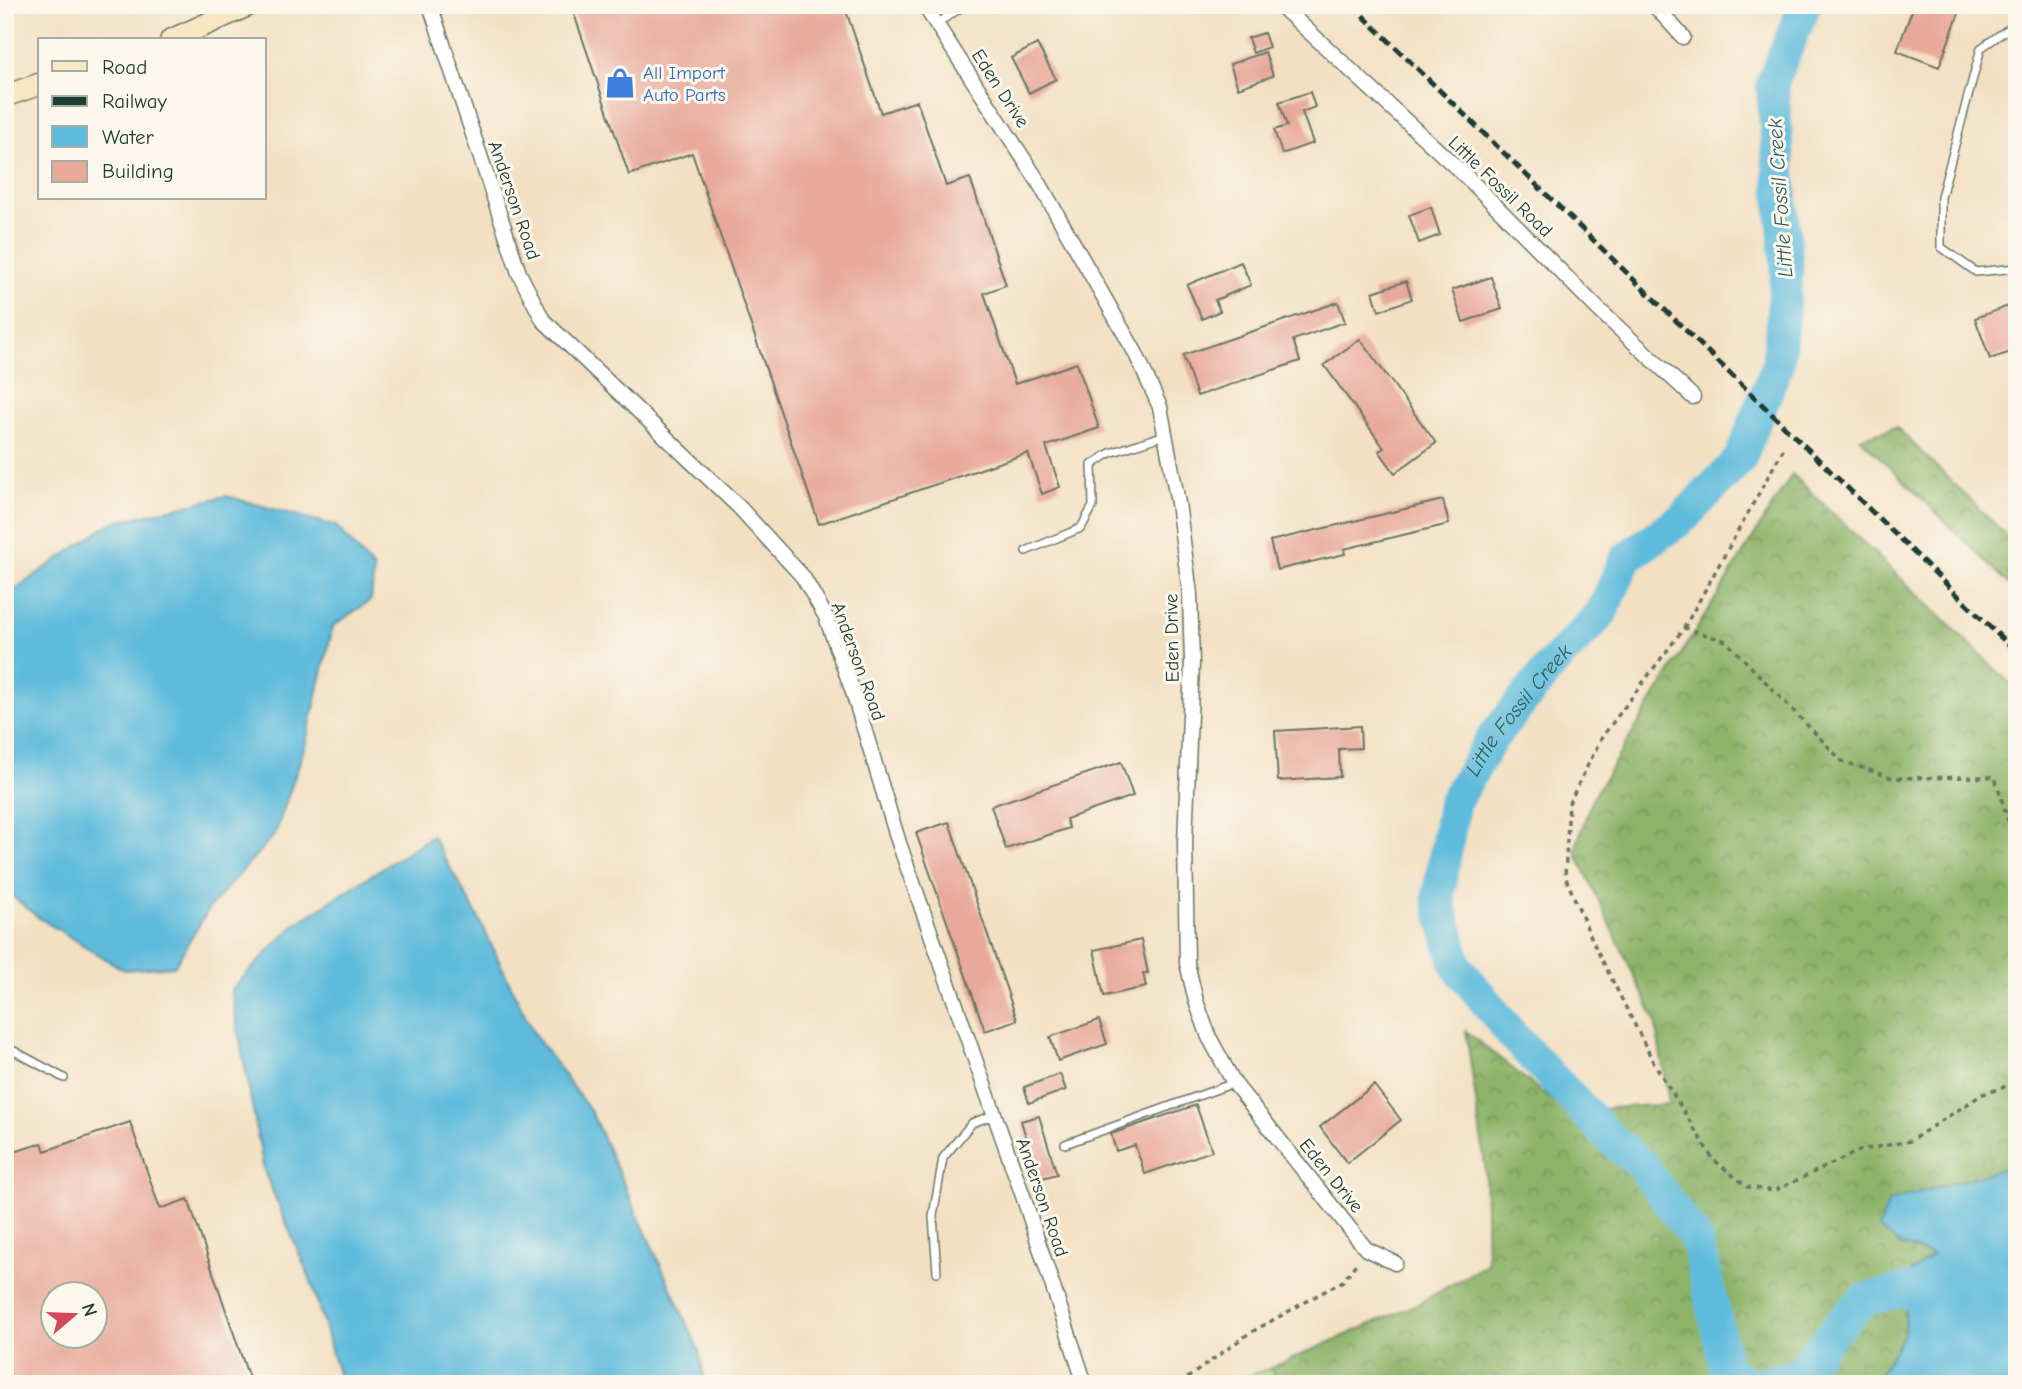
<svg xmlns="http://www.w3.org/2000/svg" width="2022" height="1389" font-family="'Comic Neue',sans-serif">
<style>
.grass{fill:url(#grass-tufts);stroke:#688756;stroke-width:2}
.forest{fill:url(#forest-crowns);stroke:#56784e;stroke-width:2}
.water{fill:#5ebbdc;stroke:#3e7c88;stroke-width:2}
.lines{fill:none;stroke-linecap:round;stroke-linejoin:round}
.river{stroke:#5ebbdc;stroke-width:33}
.building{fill:#e8a99a;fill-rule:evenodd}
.lane-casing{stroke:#697666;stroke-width:10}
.street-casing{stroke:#697666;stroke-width:17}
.secondary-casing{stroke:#697666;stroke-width:24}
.path{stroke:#697666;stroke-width:3.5;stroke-dasharray:5 5;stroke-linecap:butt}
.lane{stroke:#fff;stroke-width:7}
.street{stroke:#fff;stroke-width:14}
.secondary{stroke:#f7e8c3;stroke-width:21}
.rail{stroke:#1f3d34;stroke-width:5;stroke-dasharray:10 5;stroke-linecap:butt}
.labels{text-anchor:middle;stroke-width:6;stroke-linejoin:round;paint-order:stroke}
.shop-label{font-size:19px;fill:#366cbe;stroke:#fbf7ec;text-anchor:start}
.street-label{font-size:19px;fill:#1f3d34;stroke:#fbf7ec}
.water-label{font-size:21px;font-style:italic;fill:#2f5c5e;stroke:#fbf7ec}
</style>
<defs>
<pattern id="grass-tufts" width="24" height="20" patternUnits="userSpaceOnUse" patternTransform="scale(1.75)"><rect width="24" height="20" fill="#b1d178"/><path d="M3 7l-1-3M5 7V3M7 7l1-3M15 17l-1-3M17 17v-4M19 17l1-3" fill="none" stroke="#98b468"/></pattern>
<pattern id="forest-crowns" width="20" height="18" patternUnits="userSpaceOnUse" patternTransform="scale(1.75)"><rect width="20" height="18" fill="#8cb368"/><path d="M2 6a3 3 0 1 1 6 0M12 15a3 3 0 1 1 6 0" fill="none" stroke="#729356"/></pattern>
</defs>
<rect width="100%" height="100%" fill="#fbf7ec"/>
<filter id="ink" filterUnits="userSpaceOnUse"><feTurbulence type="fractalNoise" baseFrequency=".0143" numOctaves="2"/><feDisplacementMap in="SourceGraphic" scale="14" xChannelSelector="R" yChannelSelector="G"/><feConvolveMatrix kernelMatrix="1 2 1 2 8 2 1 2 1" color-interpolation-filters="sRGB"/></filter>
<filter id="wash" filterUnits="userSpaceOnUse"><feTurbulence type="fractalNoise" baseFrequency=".00686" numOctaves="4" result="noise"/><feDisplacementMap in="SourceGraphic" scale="28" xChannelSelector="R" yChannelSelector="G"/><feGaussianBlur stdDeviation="1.57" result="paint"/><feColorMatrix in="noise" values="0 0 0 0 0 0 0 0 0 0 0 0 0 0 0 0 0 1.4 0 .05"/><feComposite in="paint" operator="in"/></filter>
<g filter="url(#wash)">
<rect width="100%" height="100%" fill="#f3e0c3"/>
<path class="grass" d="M1271,1368L1278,1384H1225Z"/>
<path class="forest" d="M1896,427L2017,546V592L1860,438Z
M1792,474L2017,690V1165L1889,1201L1900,1245L1934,1254L1908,1275L1904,1334L1874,1384H1278L1271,1368L1417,1304L1487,1264L1485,1165L1466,1031L1565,1111L1669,1104L1655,1020L1575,850L1592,799Z"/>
<path class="water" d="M226,496L336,526L374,569L371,600L333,626L305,746L275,834L210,907L174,966L124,970L39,918L5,890V596L111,523Z
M432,836L478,917L534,1034L591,1112L699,1350L705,1384H341L311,1281L264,1171L231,990L294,925Z
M2017,1165V1384H1874L1904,1334L1908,1275L1933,1255L1900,1245L1879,1228L1889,1201Z"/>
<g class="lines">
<g class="river">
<path id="s1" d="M1751,1384L1726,1371L1714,1311L1696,1239L1640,1163L1610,1138L1513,1036L1456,965L1438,898L1454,802L1493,737L1556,660L1601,614L1626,558L1684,517L1740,459L1778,363L1787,267L1772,83L1805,5"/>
<path d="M1760,1384L1798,1375L1836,1328L1864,1300L1907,1289L1941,1320"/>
</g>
</g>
<g id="blocks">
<path class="building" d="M571,5H844L881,113L917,101L946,186L970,178L1006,285L984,293L1015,384L1077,363L1099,428L1046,446L1060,487L1042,494L1028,453L819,524L692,153L629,175Z
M1914,5H1962L1939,67L1897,51Z
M1264,33L1269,47L1253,53L1248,38Z
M1037,44L1056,79L1029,93L1011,58Z
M1265,52L1273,76L1238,88L1230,64Z
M1310,92L1315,107L1302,112L1313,143L1282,154L1274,130L1287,126L1279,102Z
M1431,207L1440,235L1419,243L1409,215Z
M1241,262L1251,285L1215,300L1220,311L1202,319L1187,285Z
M1491,277L1502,309L1463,322L1452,290Z
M1406,281L1412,299L1379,311L1373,292Z
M1338,302L1345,322L1293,340L1300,361L1197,396L1183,355Z
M2017,303V350L1990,359L1975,318Z
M1360,339L1436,443L1395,473L1379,451L1384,448L1324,365Z
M1443,500L1449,524L1344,549L1345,554L1277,570L1270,541Z
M1360,726L1361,748L1339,749L1340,777L1278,781L1275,731Z
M1121,762L1133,796L1066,819L1069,828L1006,849L991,806Z
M949,822L1017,1020L985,1031L916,833Z
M1141,940L1148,973H1143L1146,987L1104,996L1094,950Z
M1099,1020L1107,1044L1058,1061L1050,1037Z
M1060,1074L1066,1090L1029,1103L1024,1087Z
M1374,1085L1401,1120L1347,1163L1320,1127Z
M1196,1105L1212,1151L1145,1174L1135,1145L1116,1151L1111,1134Z
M1039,1116L1057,1174L1039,1179L1021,1121Z
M130,1122L160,1209L188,1199L251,1384H5V1155L42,1143L45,1151ZM52,1294H94V1336H52Z"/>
</g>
</g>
<g filter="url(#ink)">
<use href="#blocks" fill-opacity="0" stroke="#697666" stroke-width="2"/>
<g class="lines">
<g class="lane-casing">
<path id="lane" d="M936,24L965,5
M2017,26L2008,29L1981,48L1941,197V247L1976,272L2017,268
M1026,551L1081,528L1093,506L1092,465L1110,453L1165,435
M5,1046L64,1078
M1065,1144L1234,1083
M937,1272L933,1216L943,1158L972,1123L994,1115"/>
</g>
<g class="street-casing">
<path id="street" d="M430,5L519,273L543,320L739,507L803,577L826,617L852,689L899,843L1023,1196L1085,1384
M924,5L1038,181L1135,352L1160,407L1178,503L1190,594L1192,663L1185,843L1187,963L1196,1001L1209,1037L1234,1083L1366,1249L1395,1263
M1280,5L1471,181L1598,309L1693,397
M1654,5L1683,37"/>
</g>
<g class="secondary-casing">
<path id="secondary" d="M171,40L249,5
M5,96L40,84"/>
</g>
<path class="path" d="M1684,628L1784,448
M2017,851L1995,777L1892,778L1842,761L1726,641L1684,628L1602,737L1569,803L1565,876L1593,942L1654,1063L1713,1159L1747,1187L1774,1191L1861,1150L1910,1141L1983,1094L2017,1083
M1179,1384L1248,1334L1343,1281L1358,1261"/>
<use href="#lane" class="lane"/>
<use href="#street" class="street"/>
<use href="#secondary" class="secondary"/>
<path class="rail" d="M1352,5L2017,653"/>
</g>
</g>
<defs>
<g id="shop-bare" transform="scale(2.415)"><path d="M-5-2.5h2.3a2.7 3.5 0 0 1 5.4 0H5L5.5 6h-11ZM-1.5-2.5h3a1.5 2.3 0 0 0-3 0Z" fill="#3f7fe0" stroke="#fbf7ec" stroke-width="2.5" paint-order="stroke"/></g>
</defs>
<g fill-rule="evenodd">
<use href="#shop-bare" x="620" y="83"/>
</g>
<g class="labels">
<g class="shop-label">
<text x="643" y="79">All Import<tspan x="643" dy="22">Auto Parts</tspan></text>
</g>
<g class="street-label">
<text transform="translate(1001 88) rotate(57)" y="7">Eden Drive</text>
<text transform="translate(1501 186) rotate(44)" y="7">Little Fossil Road</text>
<text transform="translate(515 200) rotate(71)" y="7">Anderson Road</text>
<text transform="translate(1171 638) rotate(-91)" y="7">Eden Drive</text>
<text transform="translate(859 661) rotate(70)" y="7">Anderson Road</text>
<text transform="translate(1332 1175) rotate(51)" y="7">Eden Drive</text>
<text transform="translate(1043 1197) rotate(71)" y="7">Anderson Road</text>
</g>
<g class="water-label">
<text transform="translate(1780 198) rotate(-94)" y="7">Little Fossil Creek</text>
<text dy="7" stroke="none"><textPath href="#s1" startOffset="808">Little Fossil Creek</textPath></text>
</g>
</g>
<rect width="2022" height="1389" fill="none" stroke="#fbf7ec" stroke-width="28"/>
<rect x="38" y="38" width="228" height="161" fill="#fbf7ec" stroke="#a3ada2" stroke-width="2"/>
<rect x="52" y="61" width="35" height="10" fill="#f7e8c3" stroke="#a3ada2" stroke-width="2"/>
<text x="102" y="74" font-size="21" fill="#1f3d34">Road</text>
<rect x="52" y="96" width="35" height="10" fill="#1f3d34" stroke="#a3ada2" stroke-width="2"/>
<text x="102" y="108" font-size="21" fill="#1f3d34">Railway</text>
<rect x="52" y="126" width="35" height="21" fill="#5ebbdc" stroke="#a3ada2" stroke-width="2"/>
<text x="102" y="144" font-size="21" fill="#1f3d34">Water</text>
<rect x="52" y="161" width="35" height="21" fill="#e8a99a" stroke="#a3ada2" stroke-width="2"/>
<text x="102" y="178" font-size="21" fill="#1f3d34">Building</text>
<g transform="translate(74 1315) rotate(71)"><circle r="33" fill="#fbf7ec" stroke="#a3ada2" stroke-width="2"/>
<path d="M0-5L12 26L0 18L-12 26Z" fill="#d1495b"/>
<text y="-10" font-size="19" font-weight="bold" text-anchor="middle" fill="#1f3d34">N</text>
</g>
</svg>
